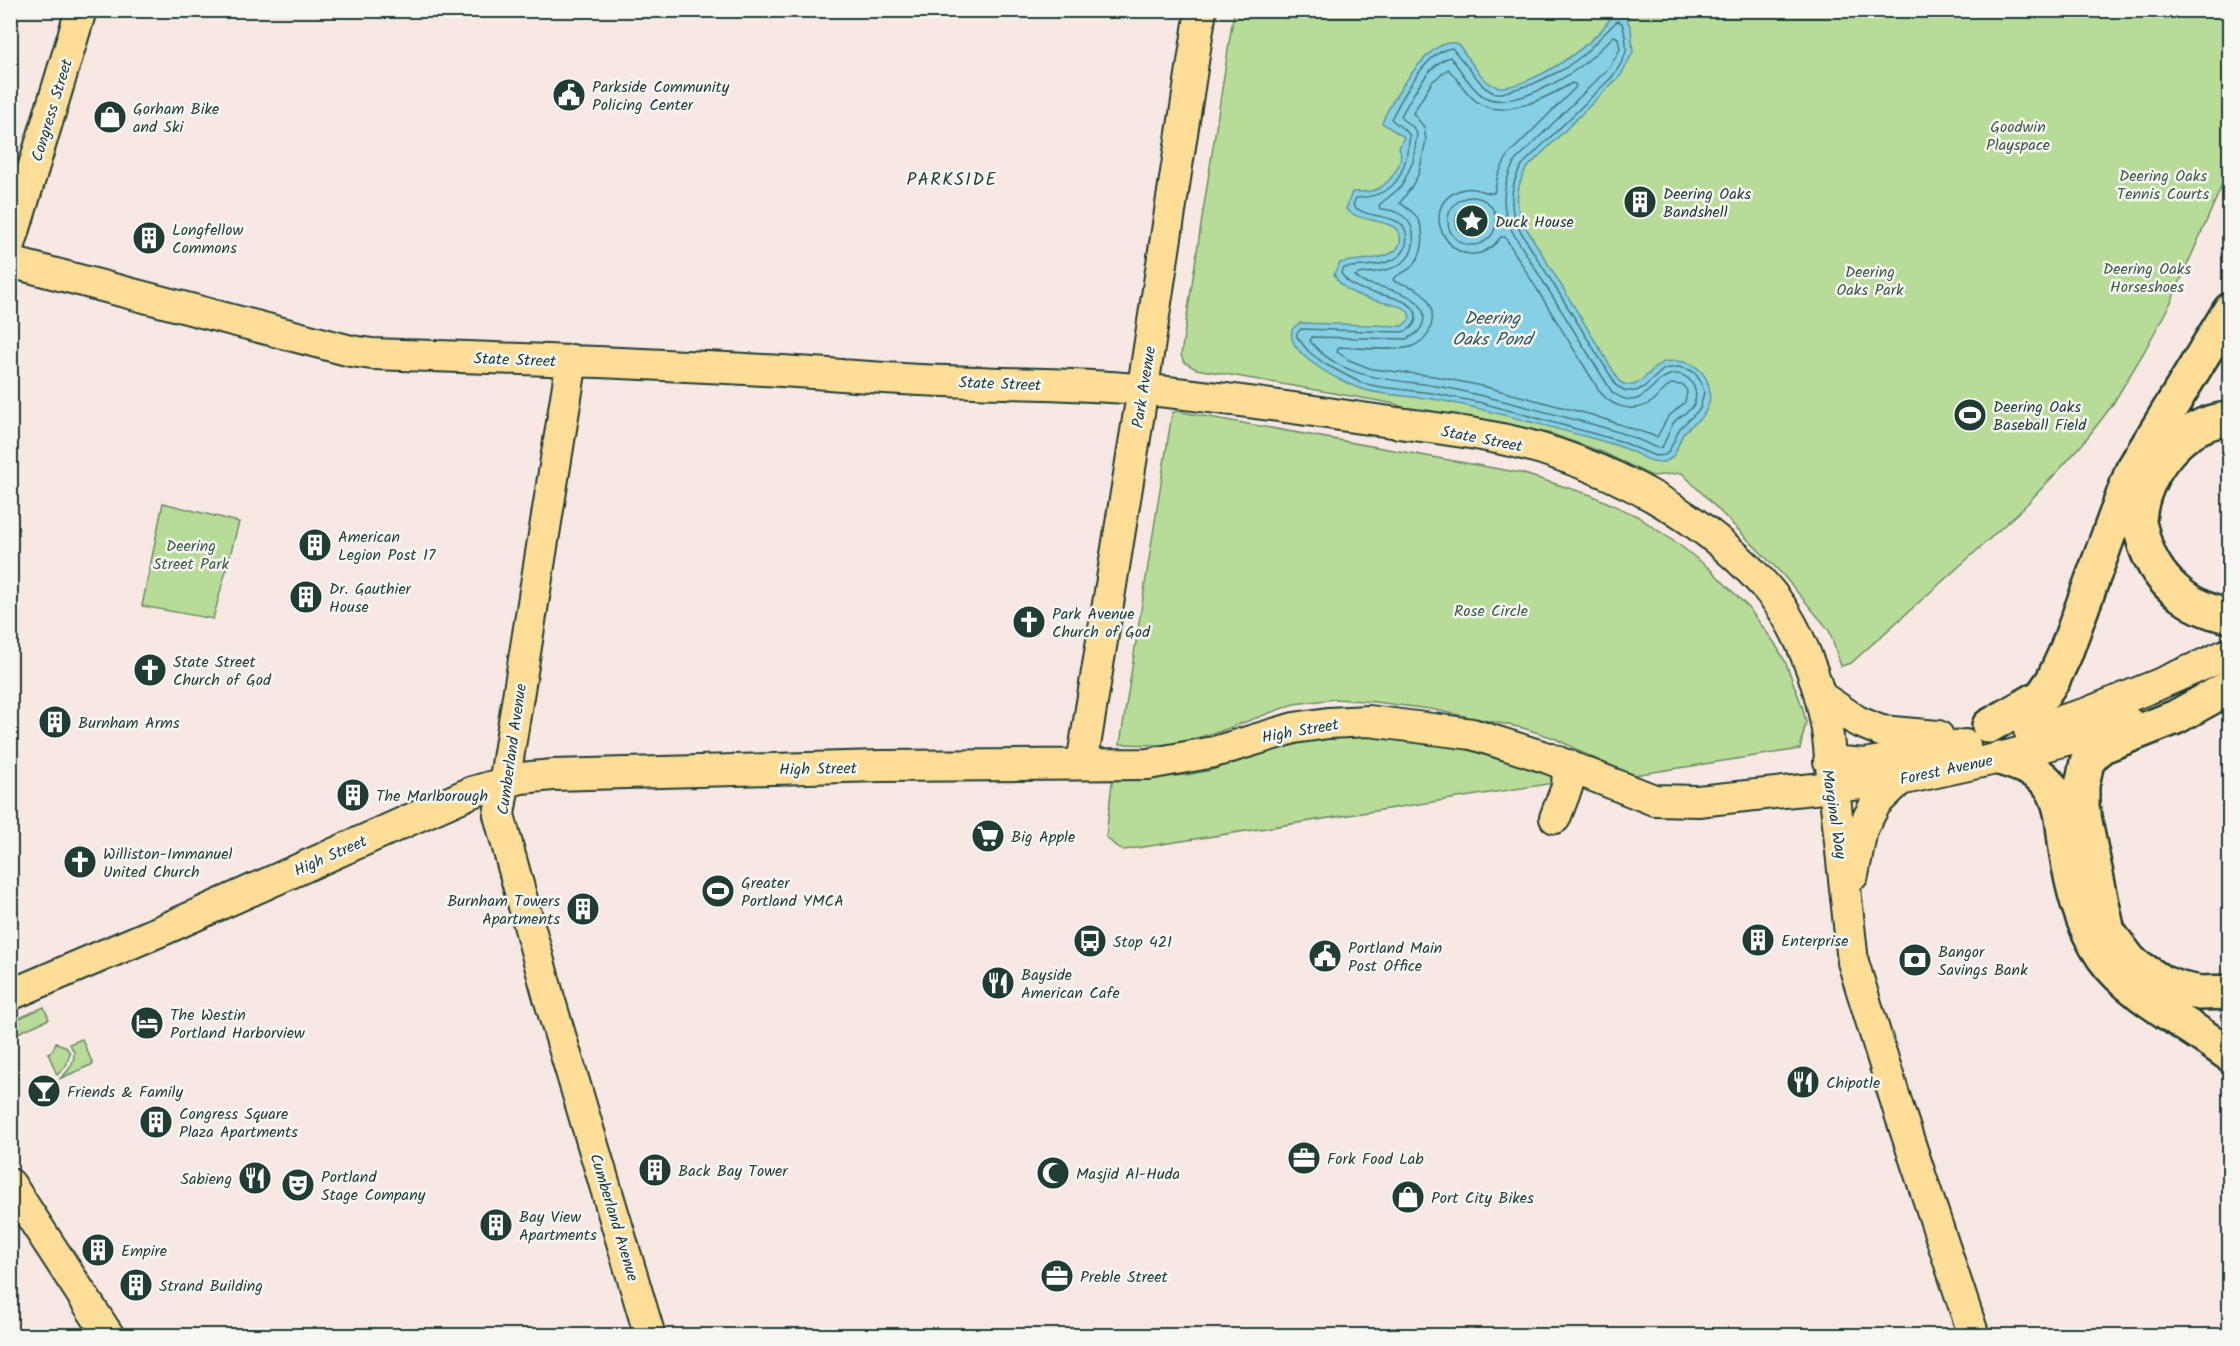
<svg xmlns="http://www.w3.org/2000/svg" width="2240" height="1346" font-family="Kalam,sans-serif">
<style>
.green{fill:#b7dc97;stroke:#6b8c66;stroke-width:1.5}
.water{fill:#86d0e6;stroke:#5d959f;stroke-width:1.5;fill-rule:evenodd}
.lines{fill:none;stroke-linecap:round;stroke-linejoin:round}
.shore{stroke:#48787b;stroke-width:1.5}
.major-casing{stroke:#1f3d34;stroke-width:34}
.highway-casing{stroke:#1f3d34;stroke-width:38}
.major{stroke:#fedd96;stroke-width:30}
.highway{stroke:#fedd96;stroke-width:33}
.labels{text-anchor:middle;stroke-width:5;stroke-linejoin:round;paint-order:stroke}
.poi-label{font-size:16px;fill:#1f3d34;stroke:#f6f6f2;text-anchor:start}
.street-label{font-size:16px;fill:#1f3d34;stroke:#f6f6f2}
.park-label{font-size:16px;fill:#3d5d48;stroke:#f6f6f2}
.neighbourhood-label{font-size:18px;letter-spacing:1.5px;fill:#1f3d34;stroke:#f6f6f2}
.water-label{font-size:18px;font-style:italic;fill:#345a58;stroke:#f6f6f2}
</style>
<rect width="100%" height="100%" fill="#f7e8e3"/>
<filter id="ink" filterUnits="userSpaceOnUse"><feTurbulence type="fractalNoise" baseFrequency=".0167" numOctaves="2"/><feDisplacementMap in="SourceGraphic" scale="12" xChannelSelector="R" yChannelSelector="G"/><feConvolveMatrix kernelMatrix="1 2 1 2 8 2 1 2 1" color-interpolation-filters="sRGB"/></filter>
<g filter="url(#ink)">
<path class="green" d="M1234,11H2229V163L2220,190L2171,302L2144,352L2111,407L2080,447L2060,469L2024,507L1973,554L1851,663L1841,666L1829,630L1783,575L1682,473L1652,476L1602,452L1552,434L1517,426L1406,409L1396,404L1196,369L1184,362L1181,355Z
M1176,411L1521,473L1591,495L1637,516L1682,547L1710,569L1748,607L1774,642L1785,661L1802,706L1806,722L1800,749L1628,776L1554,738L1523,728L1430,709L1375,702L1335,699L1294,704L1221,731L1186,741L1163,745L1120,744L1172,413Z
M163,503L239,522L213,619L142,606Z
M1341,737H1391L1419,741L1492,754L1558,774L1561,782L1124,850L1119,849L1106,837L1112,783L1114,778C1146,778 1176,778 1207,771C1252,759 1294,740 1341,737Z
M44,1007L49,1019L18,1033L13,1021Z
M82,1039L93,1064L59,1079C68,1073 75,1063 74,1051L69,1044Z
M56,1043L65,1046L70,1053L66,1066L57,1075L48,1053L52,1051Z"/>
<path class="water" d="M1613,11H1631L1627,20L1631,28L1633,52L1621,75L1526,169C1516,187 1514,207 1525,226L1620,382C1639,394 1647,370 1662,363C1668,360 1677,361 1684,362C1712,367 1719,406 1696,422C1691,426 1686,429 1683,434C1677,444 1677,460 1662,462C1649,463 1636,453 1624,448C1610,443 1595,439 1580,435C1533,423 1486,409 1439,400C1411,395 1380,397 1354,386C1336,379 1282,351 1293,328L1300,323L1402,326L1410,319L1409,313L1404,308C1382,300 1344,299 1334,274L1340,263C1355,259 1372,261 1387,255C1393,253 1398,250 1400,243C1405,216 1360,225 1346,209L1352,192C1359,191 1368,193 1375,190C1389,185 1406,162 1399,148L1404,137L1382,123C1389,103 1434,29 1459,45C1466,55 1483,83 1495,86C1522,95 1608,38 1613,11ZM1471,210L1478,213L1482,219L1480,227L1473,231L1466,229L1462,222L1464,214Z"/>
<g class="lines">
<path class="shore" d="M1617,21L1622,23C1629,49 1629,55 1611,78L1522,165C1510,185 1508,208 1519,229L1617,386L1626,391H1636L1644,387L1664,369L1679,367L1690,370L1695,373L1701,382L1704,392L1700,409L1680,428L1669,451L1665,455L1655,456L1620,441L1482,403L1432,393L1381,387L1361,383L1325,364L1309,352L1297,337V333L1301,329L1402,332C1416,329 1422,313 1408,304C1387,290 1355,297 1341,273L1344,268C1362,265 1401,268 1406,245C1413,208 1367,223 1353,205L1356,198C1399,196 1404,173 1410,136L1407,132L1391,119C1402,98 1426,51 1452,48L1484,87L1494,93H1502L1533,84L1564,69L1583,55Z
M1614,36L1618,38L1620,49L1610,67L1515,161C1502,184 1500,209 1513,233L1612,392C1642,414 1648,384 1667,376C1685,368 1701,386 1694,404C1691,412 1680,415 1674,422C1669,430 1667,439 1662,447C1656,449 1652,446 1646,443C1624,433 1600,426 1576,420C1535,409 1494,398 1453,389C1403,378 1346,385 1310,341L1312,337L1406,339C1414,336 1421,331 1423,323C1431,293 1381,288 1362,282L1355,276L1358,274C1373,272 1391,272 1403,262C1417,252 1417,226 1403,216C1396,211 1388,209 1380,209L1379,205L1401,187L1413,162L1417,134L1413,127L1402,119L1401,116C1411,98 1429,63 1450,57C1461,69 1469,87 1483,96C1508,112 1567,79 1587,61C1597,53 1605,44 1614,36Z
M1448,69C1458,79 1465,93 1476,101C1501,122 1548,97 1572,83L1576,85L1575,88L1508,155L1498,175L1494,193C1484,194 1475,186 1464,189C1407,204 1460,290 1501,237H1505L1600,392C1613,408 1635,414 1653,401C1659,396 1664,389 1671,384L1684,385L1687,392L1685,402L1668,417L1657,437L1592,415L1486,387L1434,376L1372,369L1349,360L1337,352L1339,347C1357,348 1398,352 1413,346C1435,337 1439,307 1421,292C1413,286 1404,284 1395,282L1393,279C1399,273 1408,272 1413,265C1425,252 1426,229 1415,215C1411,210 1405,207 1400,203L1412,186L1419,173L1426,140L1424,127L1413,113L1432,82Z
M1448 221a24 24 0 1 1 48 0a24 24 0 1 1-48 0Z
M1456 221a16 16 0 1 1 32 0a16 16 0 1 1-32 0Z"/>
<g class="major-casing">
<path id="major" d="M10,245L81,10
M10,262L351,351L372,354C503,358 633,363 763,370C824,373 885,379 946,381C1010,384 1074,383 1137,389C1215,396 1292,408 1369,419C1431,428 1497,433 1557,454C1636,481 1709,523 1765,586C1797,621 1820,683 1827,730C1830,749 1830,768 1834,787L1853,962L1899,1111L1974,1336
M572,360L499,815L549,998L650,1336
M1820,696L1857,721L1881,731L1938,736
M2029,730L2087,713L2157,685L2230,653
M1829,761L1865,764L1965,745
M1082,764L1139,413L1201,10
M1555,818L1567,787L1568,765
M1853,875L1862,829L1876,803L1900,780
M10,995L167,928L472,792L521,778L553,775L880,766L1148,764L1214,752L1294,728L1328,723L1369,721L1472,734L1548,758L1654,800L1698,801L1900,780L2000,758L2129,723
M10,1184L109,1336"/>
</g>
<g class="highway-casing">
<path id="highway" d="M2230,419C2181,421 2142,474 2139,520C2139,526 2142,532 2143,538C2154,579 2187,609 2230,616
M2230,687L2176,717L2100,747L2087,762L2082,785V807L2108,932L2131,962L2163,983L2181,989L2200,993L2230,992
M1989,726L2042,696L2053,680L2065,654L2132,471L2230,310
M2000,758C2018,764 2040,770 2051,787C2063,805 2063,829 2066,849C2072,887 2081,925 2103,957C2129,995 2192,1026 2230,1055"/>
</g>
<use href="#major" class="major"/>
<use href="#highway" class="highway"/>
</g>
</g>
<defs>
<g id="civic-disc" transform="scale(1.725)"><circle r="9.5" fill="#1f3d34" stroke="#f6f6f2"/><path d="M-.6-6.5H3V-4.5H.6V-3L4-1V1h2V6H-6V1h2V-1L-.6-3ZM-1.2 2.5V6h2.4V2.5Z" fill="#fff"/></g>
<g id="shop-disc" transform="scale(1.725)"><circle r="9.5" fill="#1f3d34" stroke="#f6f6f2"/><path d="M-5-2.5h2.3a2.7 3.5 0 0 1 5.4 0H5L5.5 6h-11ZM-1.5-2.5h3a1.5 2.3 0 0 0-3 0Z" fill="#fff"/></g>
<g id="building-disc" transform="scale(1.725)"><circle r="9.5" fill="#1f3d34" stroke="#f6f6f2"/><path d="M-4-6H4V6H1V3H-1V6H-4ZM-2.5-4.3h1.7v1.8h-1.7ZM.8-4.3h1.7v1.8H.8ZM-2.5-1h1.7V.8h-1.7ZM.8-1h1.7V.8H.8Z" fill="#fff"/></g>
<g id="sight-disc" transform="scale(1.725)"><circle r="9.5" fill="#1f3d34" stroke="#f6f6f2"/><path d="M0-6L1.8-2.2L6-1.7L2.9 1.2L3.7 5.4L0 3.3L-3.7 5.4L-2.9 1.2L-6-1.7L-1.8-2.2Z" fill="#fff"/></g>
<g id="stadium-disc" transform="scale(1.725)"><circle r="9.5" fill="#1f3d34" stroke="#f6f6f2"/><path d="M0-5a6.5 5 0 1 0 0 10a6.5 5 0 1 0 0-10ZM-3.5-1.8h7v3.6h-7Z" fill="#fff"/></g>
<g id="church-disc" transform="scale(1.725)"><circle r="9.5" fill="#1f3d34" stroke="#f6f6f2"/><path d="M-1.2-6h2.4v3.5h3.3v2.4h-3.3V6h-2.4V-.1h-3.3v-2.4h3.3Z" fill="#fff"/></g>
<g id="supermarket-disc" transform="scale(1.725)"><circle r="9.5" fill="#1f3d34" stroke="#f6f6f2"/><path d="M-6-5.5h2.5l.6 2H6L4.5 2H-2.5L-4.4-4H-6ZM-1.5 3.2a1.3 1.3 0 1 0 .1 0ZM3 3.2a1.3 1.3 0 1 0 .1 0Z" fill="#fff"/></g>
<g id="bus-disc" transform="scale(1.725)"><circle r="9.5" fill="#1f3d34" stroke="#f6f6f2"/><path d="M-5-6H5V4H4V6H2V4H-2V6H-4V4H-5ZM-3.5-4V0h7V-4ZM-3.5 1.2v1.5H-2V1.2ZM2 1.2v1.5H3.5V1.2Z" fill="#fff"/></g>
<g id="bank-disc" transform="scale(1.725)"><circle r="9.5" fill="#1f3d34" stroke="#f6f6f2"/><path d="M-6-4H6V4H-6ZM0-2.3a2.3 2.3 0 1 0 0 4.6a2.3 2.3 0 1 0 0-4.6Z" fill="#fff"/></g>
<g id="restaurant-disc" transform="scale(1.725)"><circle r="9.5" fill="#1f3d34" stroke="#f6f6f2"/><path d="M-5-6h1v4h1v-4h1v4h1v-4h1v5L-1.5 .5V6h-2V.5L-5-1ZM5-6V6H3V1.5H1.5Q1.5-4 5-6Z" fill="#fff"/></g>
<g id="hotel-disc" transform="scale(1.725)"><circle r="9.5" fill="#1f3d34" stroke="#f6f6f2"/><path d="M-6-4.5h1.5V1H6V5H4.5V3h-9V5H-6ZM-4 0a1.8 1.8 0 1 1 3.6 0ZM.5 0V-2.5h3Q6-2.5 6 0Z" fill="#fff"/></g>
<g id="bar-disc" transform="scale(1.725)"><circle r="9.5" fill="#1f3d34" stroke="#f6f6f2"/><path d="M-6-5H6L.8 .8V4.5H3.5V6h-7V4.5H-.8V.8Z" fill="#fff"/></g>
<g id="office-disc" transform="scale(1.725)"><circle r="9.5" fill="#1f3d34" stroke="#f6f6f2"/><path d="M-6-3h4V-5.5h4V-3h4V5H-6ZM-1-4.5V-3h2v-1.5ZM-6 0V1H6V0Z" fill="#fff"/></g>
<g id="mosque-disc" transform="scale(1.725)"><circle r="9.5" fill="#1f3d34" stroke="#f6f6f2"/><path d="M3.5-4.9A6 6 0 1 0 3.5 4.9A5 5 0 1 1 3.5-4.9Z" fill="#fff"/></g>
<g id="theatre-disc" transform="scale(1.725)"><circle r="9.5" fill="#1f3d34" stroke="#f6f6f2"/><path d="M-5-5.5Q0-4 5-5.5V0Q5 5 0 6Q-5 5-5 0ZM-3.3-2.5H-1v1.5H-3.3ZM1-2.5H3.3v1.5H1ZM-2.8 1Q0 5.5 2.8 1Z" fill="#fff"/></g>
</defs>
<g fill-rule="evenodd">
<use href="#civic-disc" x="569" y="95"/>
<use href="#shop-disc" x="110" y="117"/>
<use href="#building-disc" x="1640" y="202"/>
<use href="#sight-disc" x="1472" y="221"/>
<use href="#building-disc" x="149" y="238"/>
<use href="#stadium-disc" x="1970" y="415"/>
<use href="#building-disc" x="315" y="545"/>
<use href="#building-disc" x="306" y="597"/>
<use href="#church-disc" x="1029" y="622"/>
<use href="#church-disc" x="150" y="670"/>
<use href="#building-disc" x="55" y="722"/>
<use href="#building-disc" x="353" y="795"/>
<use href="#supermarket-disc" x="988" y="836"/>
<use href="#church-disc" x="80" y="862"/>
<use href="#stadium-disc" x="718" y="891"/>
<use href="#building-disc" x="583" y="909"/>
<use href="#building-disc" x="1758" y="940"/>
<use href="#bus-disc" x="1090" y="941"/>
<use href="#civic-disc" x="1325" y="956"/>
<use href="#bank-disc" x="1915" y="960"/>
<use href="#restaurant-disc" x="998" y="983"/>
<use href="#hotel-disc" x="147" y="1023"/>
<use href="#restaurant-disc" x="1803" y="1082"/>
<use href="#bar-disc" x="44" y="1091"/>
<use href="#building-disc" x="156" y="1122"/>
<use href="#office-disc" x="1304" y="1158"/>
<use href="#building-disc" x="655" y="1170"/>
<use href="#mosque-disc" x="1053" y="1173"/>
<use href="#restaurant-disc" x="255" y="1178"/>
<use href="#theatre-disc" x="298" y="1185"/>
<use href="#shop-disc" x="1408" y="1197"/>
<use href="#building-disc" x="496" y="1225"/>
<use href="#building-disc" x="98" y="1250"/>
<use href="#office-disc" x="1057" y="1276"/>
<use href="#building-disc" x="136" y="1285"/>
</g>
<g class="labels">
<g class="poi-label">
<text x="592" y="92">Parkside Community<tspan x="592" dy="18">Policing Center</tspan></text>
<text x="133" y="114">Gorham Bike<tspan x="133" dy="18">and Ski</tspan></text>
<text x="1663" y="199">Deering Oaks<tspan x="1663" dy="18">Bandshell</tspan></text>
<text x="1495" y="227">Duck House</text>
<text x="172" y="235">Longfellow<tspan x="172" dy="18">Commons</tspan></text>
<text x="1993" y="412">Deering Oaks<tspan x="1993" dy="18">Baseball Field</tspan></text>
<text x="338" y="542">American<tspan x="338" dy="18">Legion Post 17</tspan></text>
<text x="329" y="594">Dr. Gauthier<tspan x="329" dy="18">House</tspan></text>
<text x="1052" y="619">Park Avenue<tspan x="1052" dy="18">Church of God</tspan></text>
<text x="173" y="667">State Street<tspan x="173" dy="18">Church of God</tspan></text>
<text x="78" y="728">Burnham Arms</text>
<text x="376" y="801">The Marlborough</text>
<text x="1011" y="842">Big Apple</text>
<text x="103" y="859">Williston-Immanuel<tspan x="103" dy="18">United Church</tspan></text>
<text x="741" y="888">Greater<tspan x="741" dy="18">Portland YMCA</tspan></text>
<text x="560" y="906" text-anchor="end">Burnham Towers<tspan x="560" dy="18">Apartments</tspan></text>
<text x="1781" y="946">Enterprise</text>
<text x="1113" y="947">Stop 421</text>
<text x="1348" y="953">Portland Main<tspan x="1348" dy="18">Post Office</tspan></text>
<text x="1938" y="957">Bangor<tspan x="1938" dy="18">Savings Bank</tspan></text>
<text x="1021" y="980">Bayside<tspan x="1021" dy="18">American Cafe</tspan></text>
<text x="170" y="1020">The Westin<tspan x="170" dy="18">Portland Harborview</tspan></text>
<text x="1826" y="1088">Chipotle</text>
<text x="67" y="1097">Friends &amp; Family</text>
<text x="179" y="1119">Congress Square<tspan x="179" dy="18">Plaza Apartments</tspan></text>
<text x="1327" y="1164">Fork Food Lab</text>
<text x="678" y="1176">Back Bay Tower</text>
<text x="1076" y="1179">Masjid Al-Huda</text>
<text x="321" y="1182">Portland<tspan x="321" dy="18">Stage Company</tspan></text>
<text x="232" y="1184" text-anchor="end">Sabieng</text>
<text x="1431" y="1203">Port City Bikes</text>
<text x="519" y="1222">Bay View<tspan x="519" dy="18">Apartments</tspan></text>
<text x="121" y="1256">Empire</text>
<text x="1080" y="1282">Preble Street</text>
<text x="159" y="1291">Strand Building</text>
</g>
<g class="street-label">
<text transform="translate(51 110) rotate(-73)" y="6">Congress Street</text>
<text transform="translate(515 359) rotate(2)" y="6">State Street</text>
<text transform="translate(1000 383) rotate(2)" y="6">State Street</text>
<text transform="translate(1143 387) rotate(-81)" y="6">Park Avenue</text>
<text transform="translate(1482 438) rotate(11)" y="6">State Street</text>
<text transform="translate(1300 730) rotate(-10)" y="6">High Street</text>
<text transform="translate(511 749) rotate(-82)" y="6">Cumberland Avenue</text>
<text transform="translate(818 768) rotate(-1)" y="6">High Street</text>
<text transform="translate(1946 769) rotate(-12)" y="6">Forest Avenue</text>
<text transform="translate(1835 814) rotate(81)" y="6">Marginal Way</text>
<text transform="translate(330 855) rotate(-24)" y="6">High Street</text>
<text transform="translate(615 1217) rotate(73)" y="6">Cumberland Avenue</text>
</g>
<g class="park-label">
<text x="2018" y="132">Goodwin<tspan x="2018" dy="18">Playspace</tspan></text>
<text x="2163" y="181">Deering Oaks<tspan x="2163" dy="18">Tennis Courts</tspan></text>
<text x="2147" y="274">Deering Oaks<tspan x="2147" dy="18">Horseshoes</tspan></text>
<text x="1870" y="277">Deering<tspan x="1870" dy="18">Oaks Park</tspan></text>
<text x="191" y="551">Deering<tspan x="191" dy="18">Street Park</tspan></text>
<text x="1491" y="616">Rose Circle</text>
</g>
<g class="neighbourhood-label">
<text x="952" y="185">PARKSIDE</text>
</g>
<g class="water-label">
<text x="1492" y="324">Deering<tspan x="1492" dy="21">Oaks Pond</tspan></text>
</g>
</g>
<rect width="2240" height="1346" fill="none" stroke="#f6f6f2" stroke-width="36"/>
<rect x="18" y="18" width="2204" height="1310" fill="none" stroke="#1f3d34" stroke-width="2" filter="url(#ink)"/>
</svg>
